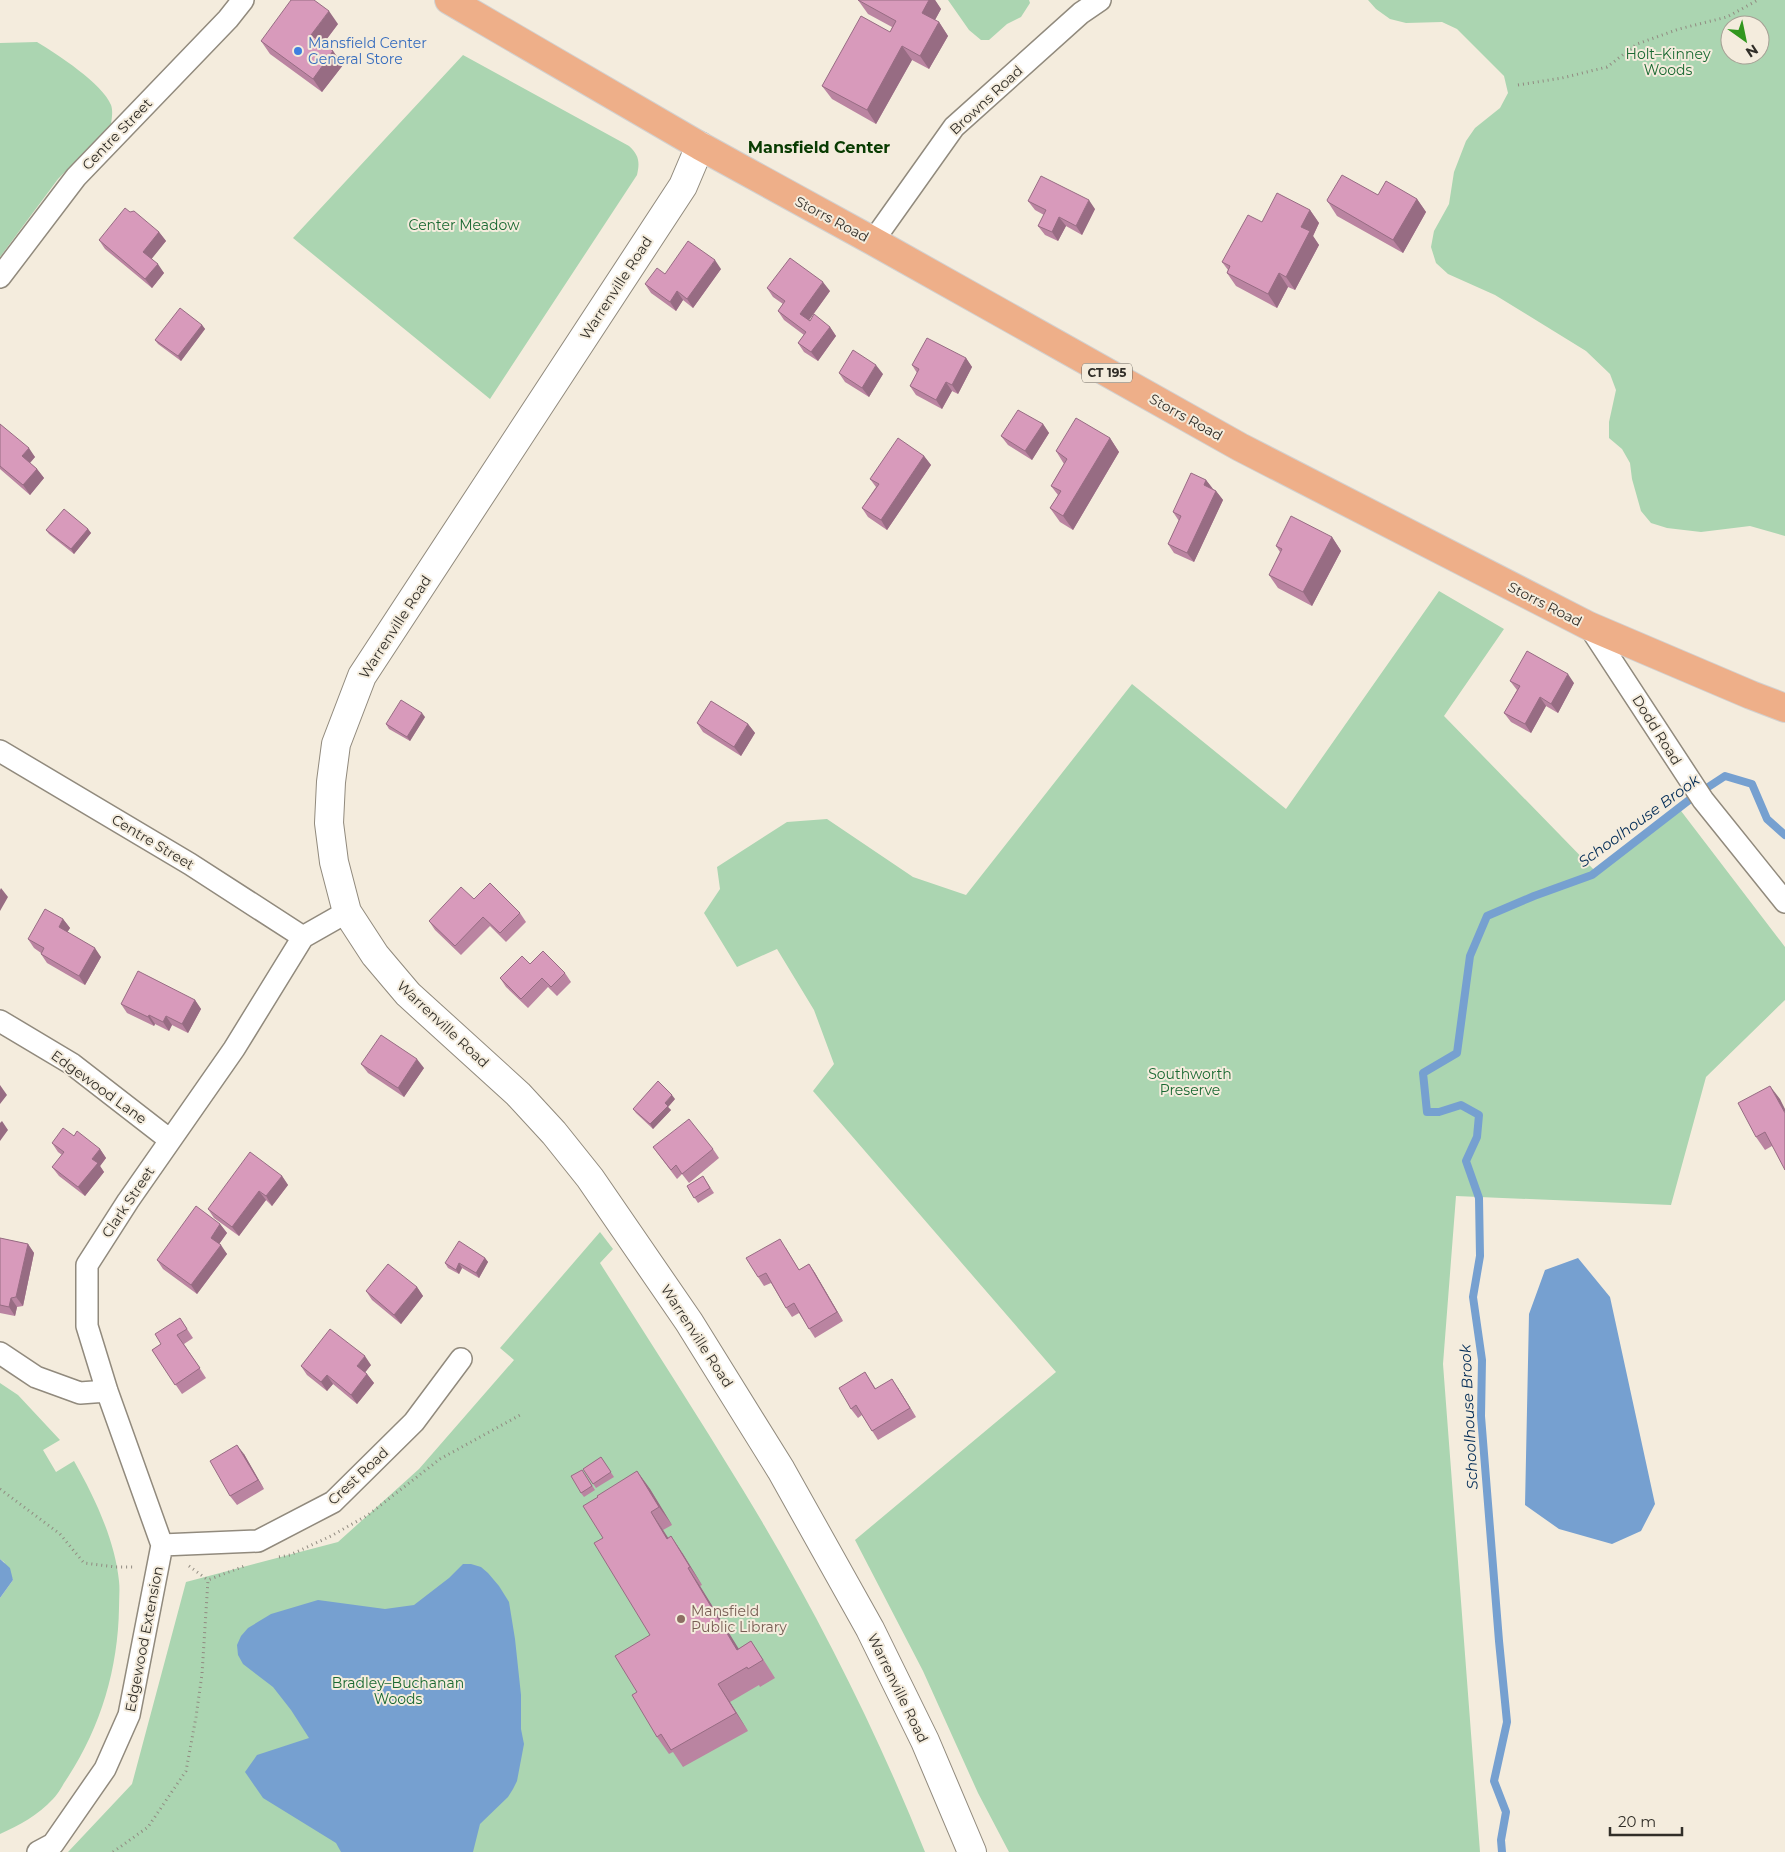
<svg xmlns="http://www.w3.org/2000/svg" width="1785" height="1852" font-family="Montserrat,sans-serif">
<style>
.green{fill:#abd5b1;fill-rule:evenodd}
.water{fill:#76a0d0}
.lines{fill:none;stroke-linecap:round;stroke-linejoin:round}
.stream{stroke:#76a0d0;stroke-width:8}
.street-casing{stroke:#918a7d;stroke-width:24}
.secondary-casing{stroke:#918a7d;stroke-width:30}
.primary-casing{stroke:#d2d1d0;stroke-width:30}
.path{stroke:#918b81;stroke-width:3;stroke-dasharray:1 4;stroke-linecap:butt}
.street{stroke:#fff;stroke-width:21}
.secondary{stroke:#fff;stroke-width:28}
.primary{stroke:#eeaf89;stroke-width:28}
.wall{fill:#ba84a1}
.shaded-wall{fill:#976c83}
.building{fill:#d89abb;stroke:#976c83}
.shop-dot{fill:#3f7fe0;stroke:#f4ecdd;stroke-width:2}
.education-dot{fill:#8d6e63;stroke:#f4ecdd;stroke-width:2}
.labels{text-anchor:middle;stroke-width:4;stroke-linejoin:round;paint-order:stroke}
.shield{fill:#f4ecdd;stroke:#6c675e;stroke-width:1}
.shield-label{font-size:12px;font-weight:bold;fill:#312e28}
.shop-label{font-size:14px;fill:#366cbe;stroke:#f4ecdd;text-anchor:start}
.park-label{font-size:14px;fill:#1a6932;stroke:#f4ecdd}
.street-label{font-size:14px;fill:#312e28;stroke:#f4ecdd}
.education-label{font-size:14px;fill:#785e54;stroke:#f4ecdd;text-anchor:start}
.water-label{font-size:15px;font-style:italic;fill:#002b56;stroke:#f4ecdd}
.quarter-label{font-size:16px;font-weight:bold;fill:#083b01;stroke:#f4ecdd}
</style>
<rect width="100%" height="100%" fill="#f4ecdd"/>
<path class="green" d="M948,0H1029L1030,3L1021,17L1007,24L989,40H981L969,30Z
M1368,0H1785V536L1750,526L1701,532L1667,528L1651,523L1641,511L1632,479L1630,463L1622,449L1609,438V422L1616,390L1610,374L1586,351L1495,295L1448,274L1436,263L1431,247L1434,231L1449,204L1454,172L1466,141L1475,128L1500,108L1508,93L1504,76L1457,29L1442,22L1406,23L1390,19L1376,9ZM1730,25H1760V55H1730Z
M37,42C57,54 103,84 111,105C113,110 112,118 111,124L58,179L0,257V43Z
M463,55L629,146C639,155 640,162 637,175L490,399L293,238Z
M1439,591L1504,629L1444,716L1597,873L1678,807L1785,947V1000L1706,1077L1671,1205L1456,1196L1443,1364L1480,1852H1009L978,1793L923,1671L855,1540L1056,1372L813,1091L834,1064L814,1010L777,949L737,967L704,913L720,889L717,867L787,822L827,819L913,877L966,895L1132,684L1286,809Z
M600,1232L613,1249L600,1263C648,1339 697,1414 743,1490C813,1605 875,1727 925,1852H68L132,1784L186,1582L338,1542L419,1469L514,1360L500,1348Z
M0,1383L18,1395L60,1440L43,1450L56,1472L74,1461C94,1496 115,1540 119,1581C120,1590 119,1599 119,1608C118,1668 101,1726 68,1777C63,1784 59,1793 53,1799C38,1815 20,1825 0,1834V1598L13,1580L4,1562L0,1559Z"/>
<path class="water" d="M1578,1258L1610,1297L1655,1504L1641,1531L1612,1544L1559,1529L1525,1505L1529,1314L1545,1270Z
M0,1559L10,1568L13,1580L0,1598Z
M463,1564H471L481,1567L488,1573L499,1586L509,1602L515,1639L521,1695V1729L524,1744L517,1781L513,1789L508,1797L480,1824L473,1852H341L336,1843L263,1798L245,1772L257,1755L309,1738L291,1710L273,1687L243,1664L238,1655L237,1645L241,1636L248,1628L271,1614L318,1600L385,1609L414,1605L449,1578Z"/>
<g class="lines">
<path class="stream" d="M1502,1852L1501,1840L1506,1812L1494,1781L1507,1722L1499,1641L1481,1416L1482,1360L1473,1297L1480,1256L1479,1198L1466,1161L1477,1137L1479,1115L1461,1105L1439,1112H1427L1423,1073L1457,1053L1470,956L1487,916L1534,896L1592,875L1693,797L1725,776L1752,784L1767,819L1785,835"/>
<g class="street-casing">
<path id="street" d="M873,241L954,127L1081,13L1100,0
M0,277L76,177L228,19L243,0
M1589,626L1703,800L1785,902
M0,751L190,864L303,937
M0,1021L72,1064L170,1140
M0,1353L36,1377L80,1393L107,1391
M162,1545L107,1391L87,1326V1265L128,1201L234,1049L303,937L347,912
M162,1545L258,1541L333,1502L414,1422L461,1359
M38,1852L53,1844L105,1769L129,1715L162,1545"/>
</g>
<g class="secondary-casing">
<path id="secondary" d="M700,146L683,186L362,676L336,744L331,782L329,823L334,862L347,912L375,955L408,994L518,1094L554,1133L590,1178L689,1322L781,1470L870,1629L925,1741L972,1852"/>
</g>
<g class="primary-casing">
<path id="primary" d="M449,0L700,146L873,241L1240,447L1589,626L1751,695L1785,708"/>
</g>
<path class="path" d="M1518,85L1562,78L1607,67L1637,44L1679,29L1727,17L1758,0
M0,1489L60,1534L84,1563L116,1567H135
M279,1557L290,1555L331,1536L368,1515L440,1459L522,1414
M189,1566L208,1580
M113,1852L148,1827L186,1771L196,1717L202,1674L208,1580L247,1565"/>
<use href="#street" class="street"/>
<use href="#secondary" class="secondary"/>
<use href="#primary" class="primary"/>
</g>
<path class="wall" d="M858,0H935L941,9L935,20L939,22L948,36L929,69L912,60L876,124L832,99L822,86L890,32L892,27L868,14Z
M338,24L323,44L333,51L343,65L322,92L270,54L261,41Z
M1378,195L1417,199L1426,212L1403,253L1337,216L1328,202Z
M1028,201L1095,209L1082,235L1066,226L1058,241L1045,235L1038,226L1044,215L1035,210Z
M1310,210L1319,223L1313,236L1319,245L1295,290L1288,287L1277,308L1236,286L1227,273L1228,270L1222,262L1262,222Z
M130,212L159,232L166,241L151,258L164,273L152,288L105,249L99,240Z
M721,269L693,308L683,300L676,311L651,293L645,284L665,274Z
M767,288L830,291L809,320L830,327L836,336L818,361L804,352L798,343L804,335L784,320L778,311L783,304L773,297Z
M202,325L205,329L181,361L158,344L155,340Z
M966,358L972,367L958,394L952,391L942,409L916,395L910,386L917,373L912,365Z
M839,373L883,374L869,397L845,382Z
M0,424L35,457L30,463L37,469L44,478L30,495L0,469Z
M1043,424L1049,433L1032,460L1008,445L1001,436Z
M1110,438L1119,452L1073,530L1060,522L1050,508L1058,495L1051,486L1064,464L1056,451Z
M924,456L931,465L887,530L868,517L862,508L876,487L870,479Z
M1206,480L1213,489L1216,491L1223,500L1194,562L1174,553L1168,544L1179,521L1173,512Z
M88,529L91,533L74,554L49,534L46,530Z
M1332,537L1341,551L1312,606L1278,588L1269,575L1280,552L1276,546Z
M1510,681L1574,683L1558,713L1546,706L1531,733L1511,722L1504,713L1517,690Z
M425,717L410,741L389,729L386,724Z
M697,723L748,724L755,733L741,756L703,732Z
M474,899L520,913L526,922L506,942L490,926L461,955L435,930L429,921Z
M63,919L70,928L67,932L101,957L85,985L47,963L41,954V953L34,948L28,939Z
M530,964L565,973L571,982L557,996L548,987L528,1008L506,987L500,978Z
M195,1000L201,1009L188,1033L172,1025L169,1031L155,1024L154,1026L127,1013L121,1004Z
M361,1064L424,1068L404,1097L368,1073Z
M675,1099L668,1107L671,1110L653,1129L636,1113L633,1109Z
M1780,1099L1772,1146L1765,1150L1756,1137Z
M74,1136L100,1149L106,1158L100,1166L104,1172L85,1196L59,1176L52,1167L62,1155L58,1152L52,1143Z
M653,1147L713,1149L719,1158L689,1183L682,1174L677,1179Z
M282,1176L288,1185L272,1206L266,1200L239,1236L214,1218L208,1209Z
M703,1176L714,1193L698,1203L687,1186Z
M220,1224L227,1233L219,1244L227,1254L197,1294L163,1269L157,1260Z
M0,1238L28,1244L34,1253L23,1306L17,1307L15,1316L0,1313Z
M786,1248L799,1270L809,1264L815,1273L843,1321L815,1338L799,1313L792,1317L786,1308L771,1283L764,1286L758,1277Z
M485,1258L488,1262L479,1278L462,1268L459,1274L448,1268L445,1263Z
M417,1287L423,1296L401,1324L372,1300L366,1291Z
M180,1318L193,1338L184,1344L206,1378L182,1394L152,1350L161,1344Z
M371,1365L365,1372L367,1374L374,1383L357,1404L333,1384L327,1391L307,1375L301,1366Z
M865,1372L876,1389L898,1388L916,1417L878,1440L862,1415L858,1418L851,1409Z
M244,1454L264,1489L237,1505L230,1496Z
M601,1457L614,1477L596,1488L583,1469Z
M637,1471L650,1489L672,1525L663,1530L668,1538L671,1536L683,1554L702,1585L700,1586L738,1649L751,1641L763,1659L775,1678L760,1687L759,1685L730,1702L748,1731L683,1767L673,1752L669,1754L657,1737L637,1692L650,1635L603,1538Z
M585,1474L595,1490L584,1497L581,1493Z"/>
<path class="shaded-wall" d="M929,0H935L941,9L931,27L922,13Z
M329,11L338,24L320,48L311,35Z
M939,22L948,36L929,69L920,56Z
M902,46L912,60L876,124L867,110Z
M333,51L343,65L322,92L313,79Z
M1417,199L1426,212L1403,253L1393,240Z
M1089,200L1095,209L1082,235L1076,226Z
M1310,210L1319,223L1313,236L1319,245L1295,290L1286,277L1301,227Z
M1059,217L1066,226L1058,241L1052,232Z
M159,232L166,241L150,261L143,252Z
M715,260L721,269L693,308L687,299Z
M158,264L164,273L152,288L145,279Z
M1279,273L1288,287L1277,308L1268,294Z
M823,282L830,291L807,323L800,314Z
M677,291L683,300L676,311L670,302Z
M202,325L205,329L181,361L178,356Z
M830,327L836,336L818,361L811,352Z
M966,358L972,367L958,394L952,385Z
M876,365L883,374L869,397L862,388Z
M946,382L952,391L942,409L936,400Z
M1043,424L1049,433L1032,460L1025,451Z
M1110,438L1119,452L1073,530L1063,516Z
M29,448L35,457L28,465L22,456Z
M924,456L931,465L887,530L881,520Z
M37,469L44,478L30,495L23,485Z
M1206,480L1213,489L1204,485Z
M1216,491L1223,500L1194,562L1187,553Z
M88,529L91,533L74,554L71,549Z
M1332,537L1341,551L1312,606L1303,592Z
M1568,674L1574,683L1558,713L1551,704Z
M1540,697L1546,706L1531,733L1525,724Z
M422,713L425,717L410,741L407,737Z
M748,724L755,733L741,756L734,747Z
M1,888L8,897L0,911V890Z
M63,919L70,928L65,936L59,927Z
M95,948L101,957L85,985L79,976Z
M195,1000L201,1009L188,1033L182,1024Z
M149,1015L155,1024L154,1026L148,1017Z
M166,1016L172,1025L169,1031L163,1022Z
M417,1059L424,1068L404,1097L398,1088Z
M0,1085L7,1095L0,1104Z
M1770,1086L1780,1099L1785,1109V1113Z
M672,1095L675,1099L668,1107L671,1110L653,1129L650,1124L665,1103Z
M2,1121L8,1130L0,1141V1123Z
M100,1149L106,1158L100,1166L104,1172L85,1196L78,1187L92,1159Z
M282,1176L288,1185L272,1206L266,1196Z
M259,1191L266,1200L239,1236L232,1227Z
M220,1224L227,1233L217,1247L211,1238Z
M28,1244L34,1253L23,1306L16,1297Z
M221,1245L227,1254L197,1294L191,1285Z
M485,1258L488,1262L479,1278L476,1273Z
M459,1263L462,1268L459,1274L456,1270Z
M809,1264L815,1273L843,1321L837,1312Z
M417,1287L423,1296L401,1324L394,1315Z
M11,1298L17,1307L15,1316L9,1307Z
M365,1356L371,1365L363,1375L357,1366Z
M367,1374L374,1383L357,1404L351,1395Z
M327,1375L333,1384L327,1391L321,1382Z
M892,1379L898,1388L916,1417L910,1408Z
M237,1445L244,1454L264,1489L258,1480Z
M637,1471L650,1489L672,1525L659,1507Z
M651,1512L663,1530L680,1556L667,1539Z
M671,1536L683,1554L702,1585L690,1567Z
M688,1568L700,1586L750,1667L737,1650Z
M718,1684L730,1702L748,1731L736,1713Z"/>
<path class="building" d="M291,0H314L329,11L311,35L333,51L313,79L261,41Z
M858,0H929L922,13L939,22L920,56L902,46L867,110L822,86L861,16L890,32L896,21Z
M1342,175L1378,195L1386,181L1417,199L1393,240L1328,202L1327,200Z
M1041,176L1089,200L1076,226L1059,217L1052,232L1038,226L1046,210L1028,201Z
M1277,193L1310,210L1301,227L1310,231L1286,277L1279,273L1268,294L1227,273L1230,266L1222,262L1248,215L1262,222Z
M125,208L130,212L134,211L159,232L143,252L158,264L145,279L99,240Z
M688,241L715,260L687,299L677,291L670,302L645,284L657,268L665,274Z
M790,258L823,282L800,314L810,321L814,314L830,327L811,352L798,343L806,332L778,311L785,301L767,288Z
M180,308L202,325L178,356L155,340Z
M927,338L966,358L952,385L946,382L936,400L910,386L919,369L912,365Z
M853,350L876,365L862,388L839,373Z
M1018,410L1043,424L1025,451L1001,436Z
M1076,418L1110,438L1063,516L1050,508L1061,491L1051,486L1067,459L1056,451Z
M0,424L29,448L22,456L37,469L23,485L0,466Z
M898,438L924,456L881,520L862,508L879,484L870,479Z
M1191,473L1206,480L1204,485L1216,491L1187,553L1168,544L1181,516L1173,512Z
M64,509L88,529L71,549L46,530Z
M1291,516L1332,537L1303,592L1269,575L1282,549L1276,546Z
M1527,651L1568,674L1551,704L1540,697L1525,724L1504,713L1520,686L1510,681Z
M401,700L422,713L407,737L386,724Z
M711,701L748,724L734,747L697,723Z
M490,883L520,913L500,933L483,917L455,946L429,921L461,887L474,899Z
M45,909L63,919L59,927L95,948L79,976L41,954L44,948L28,939Z
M543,951L565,973L551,987L542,978L521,999L500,978L522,956L530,964Z
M138,971L195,1000L182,1024L166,1016L163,1022L149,1015L148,1017L121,1004Z
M381,1035L417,1059L398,1088L361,1064Z
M658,1081L672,1095L665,1103L668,1106L650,1124L633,1109Z
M1770,1086L1785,1113V1170L1765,1132L1756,1137L1738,1103Z
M689,1119L713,1149L682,1174L676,1165L671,1170L653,1147Z
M63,1128L74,1136L77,1131L100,1149L92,1159L98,1163L78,1187L52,1167L64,1152L52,1143Z
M250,1152L282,1176L266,1196L259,1191L232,1227L208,1209Z
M703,1176L710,1188L694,1198L687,1186Z
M196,1206L220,1224L211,1238L221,1245L191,1285L157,1260Z
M0,1238L28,1244L16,1297L11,1298L9,1307L0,1305Z
M780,1239L799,1270L809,1264L837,1312L809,1329L794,1303L786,1308L766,1273L758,1277L746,1258Z
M459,1241L485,1258L476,1273L459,1263L456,1270L445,1263Z
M388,1264L417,1287L394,1315L366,1291Z
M180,1318L187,1329L177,1335L200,1368L175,1385L152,1350L161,1344L155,1334Z
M330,1329L365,1356L357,1366L367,1374L351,1395L327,1375L321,1382L301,1366Z
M865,1372L875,1389L892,1379L910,1408L872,1431L856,1405L851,1409L839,1388Z
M237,1445L258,1480L230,1496L210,1461Z
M601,1457L611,1472L593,1484L583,1469Z
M582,1470L592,1486L581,1493L571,1476Z
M637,1471L659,1507L651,1512L667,1539L671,1536L690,1567L688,1568L737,1650L751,1641L763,1660L748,1669L747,1667L718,1684L736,1713L671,1750L661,1734L657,1737L632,1695L637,1692L615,1656L650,1635L594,1543L603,1538L583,1506L598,1497L597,1496Z"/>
<circle class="shop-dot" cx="298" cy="51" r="5"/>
<circle class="education-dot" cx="681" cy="1619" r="5"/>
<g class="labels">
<rect class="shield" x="1082" y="363.5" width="50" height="19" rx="4"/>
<g class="shield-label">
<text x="1107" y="377">CT 195</text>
</g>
<g class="shop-label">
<text x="308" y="48">Mansfield Center<tspan x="308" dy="16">General Store</tspan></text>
</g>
<g class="park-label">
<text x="1668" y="59">Holt–Kinney<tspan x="1668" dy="16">Woods</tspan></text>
<text x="464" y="230">Center Meadow</text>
<text x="1190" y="1079">Southworth<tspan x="1190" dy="16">Preserve</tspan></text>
<text x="398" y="1688">Bradley–Buchanan<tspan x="398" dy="16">Woods</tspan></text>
</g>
<g class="street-label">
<text transform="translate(986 100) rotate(-43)" y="5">Browns Road</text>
<text transform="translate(117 134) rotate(-46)" y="5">Centre Street</text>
<text transform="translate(832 219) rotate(28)" y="5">Storrs Road</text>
<text transform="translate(616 288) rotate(-57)" y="5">Warrenville Road</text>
<text transform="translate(1186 417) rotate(29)" y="5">Storrs Road</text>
<text transform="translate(1545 604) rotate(27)" y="5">Storrs Road</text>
<text transform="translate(395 627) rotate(-57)" y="5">Warrenville Road</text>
<text transform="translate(1657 730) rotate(58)" y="5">Dodd Road</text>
<text transform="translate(153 842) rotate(31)" y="5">Centre Street</text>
<text transform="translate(443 1024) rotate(43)" y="5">Warrenville Road</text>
<text transform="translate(99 1087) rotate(36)" y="5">Edgewood Lane</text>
<text transform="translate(128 1202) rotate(-56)" y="5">Clark Street</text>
<text transform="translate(697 1336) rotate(57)" y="5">Warrenville Road</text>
<text transform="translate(358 1476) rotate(-43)" y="5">Crest Road</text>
<text transform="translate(144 1639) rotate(-79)" y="5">Edgewood Extension</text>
<text transform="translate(898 1688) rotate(64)" y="5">Warrenville Road</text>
</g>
<g class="education-label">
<text x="691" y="1616">Mansfield<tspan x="691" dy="16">Public Library</tspan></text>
</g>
<g class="water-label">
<text transform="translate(1639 821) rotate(-36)" y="5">Schoolhouse Brook</text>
<text transform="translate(1469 1417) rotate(-93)" y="5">Schoolhouse Brook</text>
</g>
<g class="quarter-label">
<text x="819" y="153">Mansfield Center</text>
</g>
</g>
<g transform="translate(1745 40) rotate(147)"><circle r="24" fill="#f4ecdd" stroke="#a6a095"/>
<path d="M0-4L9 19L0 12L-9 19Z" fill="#31971e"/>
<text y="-8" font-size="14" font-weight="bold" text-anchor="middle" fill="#312e28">N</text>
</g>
<path d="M1610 1827v8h72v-8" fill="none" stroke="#312e28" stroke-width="2.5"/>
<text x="1618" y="1827" font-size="15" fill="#312e28" stroke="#f4ecdd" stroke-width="4" paint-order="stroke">20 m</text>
</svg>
